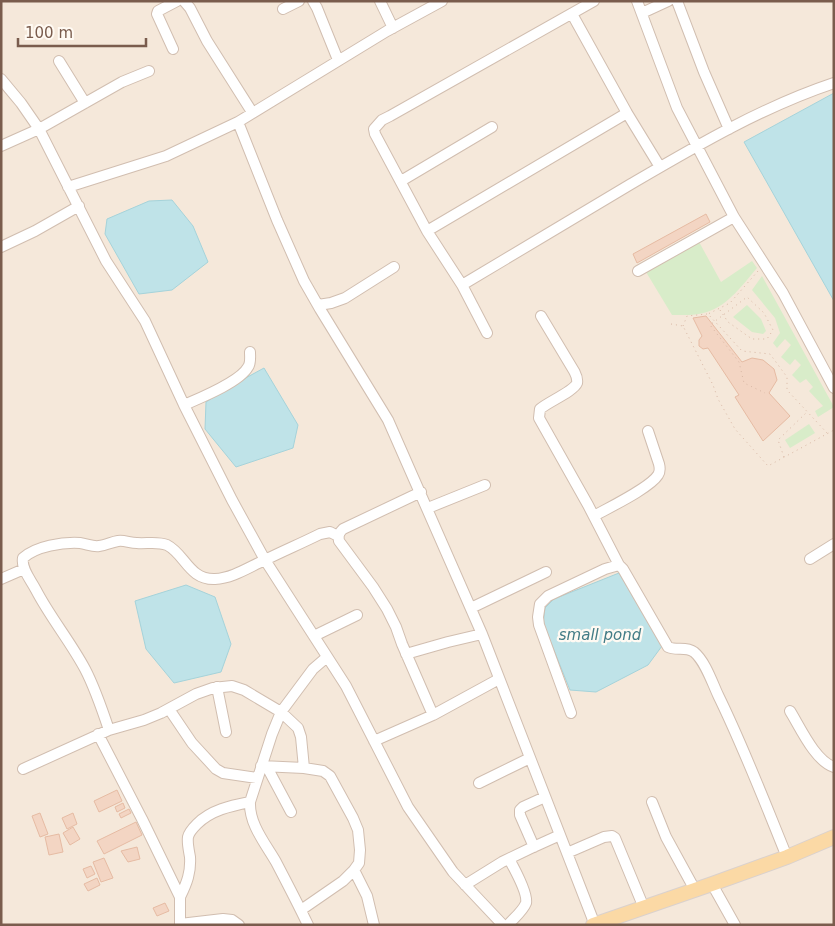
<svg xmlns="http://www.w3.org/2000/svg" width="835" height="926" font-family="'DejaVu Sans',sans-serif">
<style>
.residential{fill:#f5e8da}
.green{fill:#d8ecc9}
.water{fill:#bfe3e8;stroke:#a5d3da}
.building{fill:#f3d5c3;stroke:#e6bba3}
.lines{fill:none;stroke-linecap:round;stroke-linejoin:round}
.minor-casing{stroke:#d1beb0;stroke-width:12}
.major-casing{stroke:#dad1cd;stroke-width:16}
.path{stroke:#d9b8a5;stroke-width:1;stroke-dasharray:1 4;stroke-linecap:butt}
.minor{stroke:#fff;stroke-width:10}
.major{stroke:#fbd9a5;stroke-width:14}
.labels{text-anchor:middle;stroke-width:4.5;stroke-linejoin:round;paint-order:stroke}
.water-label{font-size:15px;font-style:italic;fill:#437c86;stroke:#fffaf3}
</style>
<rect width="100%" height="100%" fill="#fdf6ec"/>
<path class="residential" d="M1,1H834V925H1Z"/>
<path class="green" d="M698,240L721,282L752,261L757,268C743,284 729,305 707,312C696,316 683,315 672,315L646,272Z
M762,276L834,407L818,417L815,411L823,406L809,391L813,387L806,379L800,383L792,375L801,365L795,359L790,365L781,357L791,345L785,339L777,348L773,343L780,333L775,318L752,290Z
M747,305L761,319L766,331L763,334L752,332L733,317Z
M809,424L815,433L790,448L785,440Z"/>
<path class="water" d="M834,93V301L744,142Z
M172,200L193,226L208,262L172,290L139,294L105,234L107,219L149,201Z
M264,368L298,425L293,448L236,467L205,429L206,402L231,386Z
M619,573L662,646L648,665L596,692L570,690L543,623L545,608L554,599Z
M186,585L215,597L231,644L221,672L174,683L146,649L135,601Z"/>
<path class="building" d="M706,214L710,222L637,263L633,254Z
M706,316L742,362L752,358L763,360L774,369L777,380L769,393L790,416L763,441L735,397L739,395L708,348L703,349L699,346V340L702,336L693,318Z
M117,790L122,801L99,812L94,801Z
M123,803L125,808L117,812L115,807Z
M129,809L131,813L121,818L119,814Z
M40,813L48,834L40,837L32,816Z
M73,813L77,824L67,829L62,818Z
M136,822L142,835L104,854L97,841Z
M73,827L80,839L70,845L63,833Z
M59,834L63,852L49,855L45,837Z
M137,847L140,859L128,862L121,851Z
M104,858L113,878L101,882L93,862Z
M91,866L95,874L87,878L83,869Z
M97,878L100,885L88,891L84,884Z
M165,903L169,911L157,916L153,908Z"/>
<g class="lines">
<g class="minor-casing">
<path id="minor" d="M184,1L190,8L207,41L252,112
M313,1L317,8L338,60
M380,1L393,28
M637,1L677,108L734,217L783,293L834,388
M677,1L704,72L729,129
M283,9L299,1
M642,13L668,1
M572,14L627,113L660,167
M173,49L157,14L158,11L177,1
M59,61L85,103
M1,79L21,103L39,129L106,261L145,321L184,405L232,500L265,560L346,686L408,807L453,872L503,925
M238,122L277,220L304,281L320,309L388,420L482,634L595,925
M1,146L39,129L122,82L149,71
M401,181L492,127
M68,187L166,156L238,122L387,31L442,1
M427,231L627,113
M1,247L35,231L79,206
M638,271L734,217
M462,285C518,251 575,218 631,184C696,146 762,107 834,83
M318,305L331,303L345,298L394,267
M541,316L574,371C576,375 578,378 577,383C574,391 548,402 540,409L539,418L588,505L619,565
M487,333L462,285L427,231L375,134L374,129L382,120L390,116L594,1
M184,405C200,398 240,382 248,367C251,363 250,357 250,352
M421,492L343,529C339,533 338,535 339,541L373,587L387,609L396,627L402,644L433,715
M428,508L485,485
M594,516C608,508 650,488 658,475C660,472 660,468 659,464L648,431
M810,559L834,544
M1,579L24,569
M471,608L546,572
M314,636L357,615
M406,654L448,642L482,634
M217,687L226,732
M169,709L192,743L216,769L223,773L257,778
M790,711C800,727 815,761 834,767
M571,713L539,625L538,617L540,604L548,596L605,569L619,565L623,569L668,647C676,651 686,646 694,652C705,661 712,682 718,695C744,748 765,803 787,857
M109,730C102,709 95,688 85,669C70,641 50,617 36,590C31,580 21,569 23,558C36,546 63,542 80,543C87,544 93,547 99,546C106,545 112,542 118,541C124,540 130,543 137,543C146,544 157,541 167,545C185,554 189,580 215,579C233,578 249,567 265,560C283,551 302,543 320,534L330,532L338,536
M98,734L142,819L180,897V925
M374,741L433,715L499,679
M261,766L304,768L323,771L330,776L353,818L358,830L360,850L359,863L354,870L343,881L301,910
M267,767L291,812
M23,769L109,730L144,720L161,713L196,694L213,688L232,686L244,690L281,712L298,728L301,737L304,768
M479,783L530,758
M652,802L666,837L695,890
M534,847L520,815V810L523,807L545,797
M567,853L604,837L612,836L615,838L644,908
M354,870L367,896L374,925
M712,884L735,925
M465,885L502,862L529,849L560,835
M180,897C187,883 191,872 190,857C189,851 187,843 188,837C189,832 193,828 197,824C211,810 230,806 250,802
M180,924L223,919L232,920L239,925
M308,925C298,904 287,883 276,862C265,843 249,824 250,802L272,734L281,712L313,669L327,657
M508,925C513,919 523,911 526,903C528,894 514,868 509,859"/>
</g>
<g class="major-casing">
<path id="major" d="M593,925L712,884L787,857L834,837"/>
</g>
<path class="path" d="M758,271L730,303L708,314L742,351L770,354L787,377V390L828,434
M720,310L728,322L752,339H767L773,330L764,313L747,297L710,325L739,362L744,383L765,393
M671,324L683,326L713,385L718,399L735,429L768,466L834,430
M683,326L687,316L707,314
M784,457L778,440L807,412"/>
<use href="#minor" class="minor"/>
<use href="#major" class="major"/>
</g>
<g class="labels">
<g class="water-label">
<text x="600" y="640">small pond</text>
</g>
</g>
<rect width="835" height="926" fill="none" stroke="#7a5c4d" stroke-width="5"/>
<path d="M18 38v8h128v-8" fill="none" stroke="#7a5c4d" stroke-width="2.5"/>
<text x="25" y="38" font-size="15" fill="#7a5c4d" stroke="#fffaf3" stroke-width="4" paint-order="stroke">100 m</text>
</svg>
